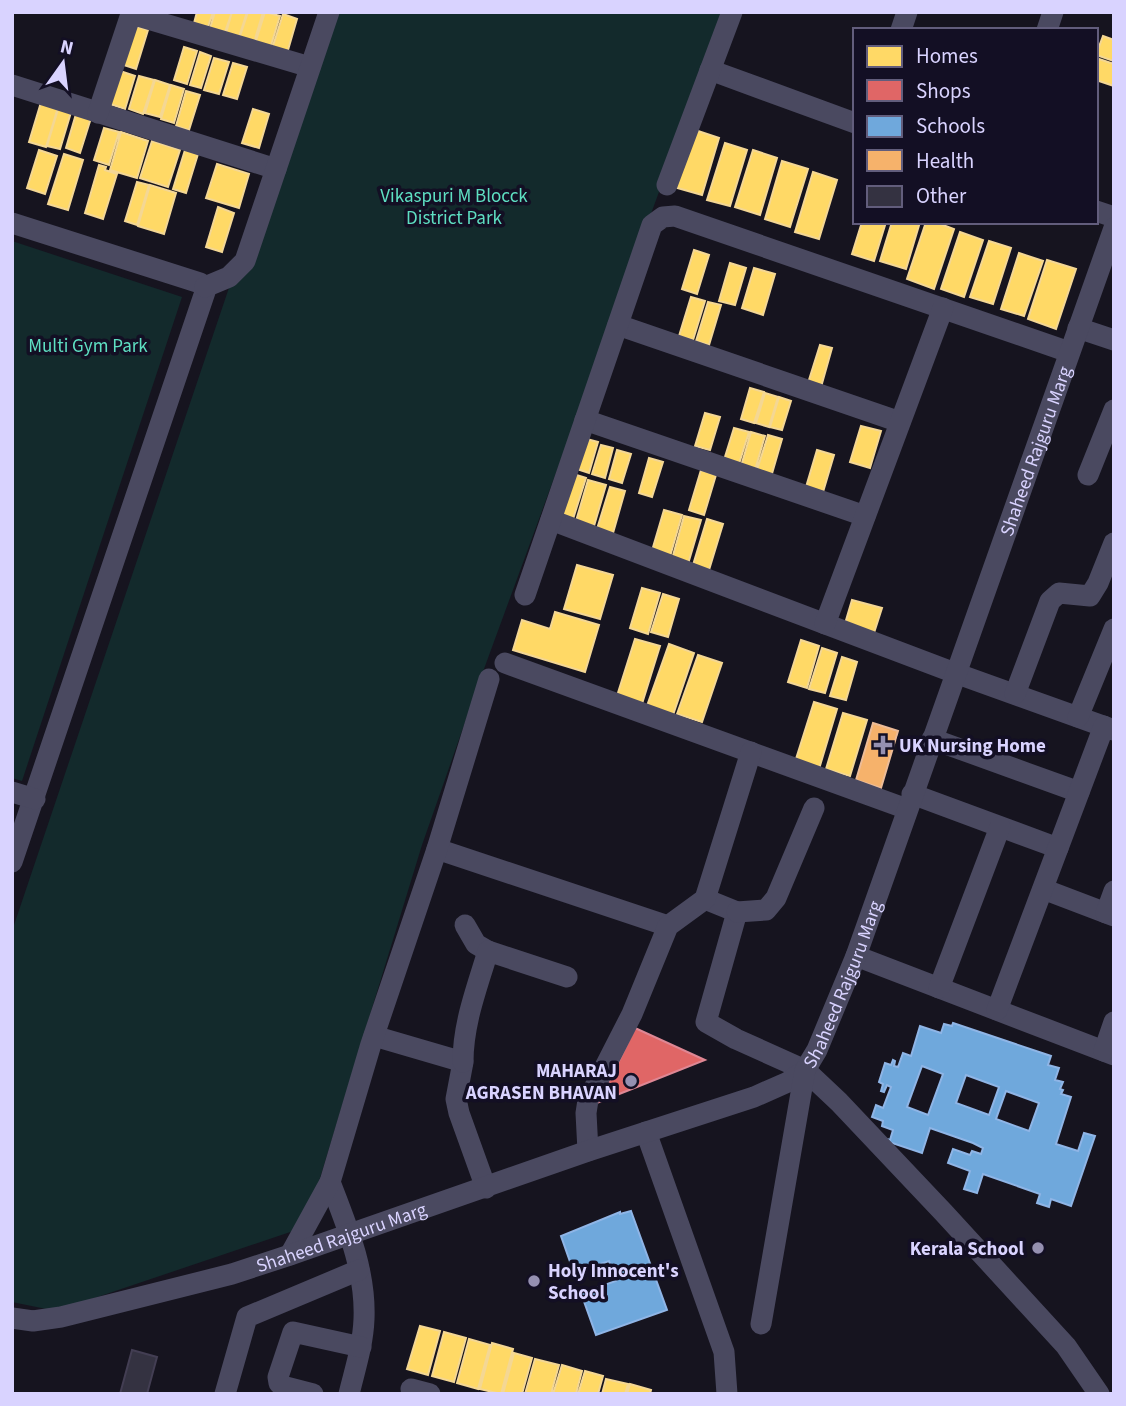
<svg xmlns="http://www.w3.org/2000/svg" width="1126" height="1406" font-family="'Source Sans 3',sans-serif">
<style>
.green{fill:#132a2c}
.homes{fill:#ffd966;stroke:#f4d794;stroke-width:2}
.shops{fill:#e06666;stroke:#de8794;stroke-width:2}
.schools{fill:#6fa8dc;stroke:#8fb5e6;stroke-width:2;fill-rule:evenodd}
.health{fill:#f6b26b;stroke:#edbc97;stroke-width:2}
.building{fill:#343241;stroke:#433e53;stroke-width:2}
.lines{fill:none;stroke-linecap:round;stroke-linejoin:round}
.minor{stroke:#4a4960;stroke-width:21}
.poi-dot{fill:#9590b1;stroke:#130f24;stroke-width:2.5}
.labels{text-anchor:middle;stroke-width:7;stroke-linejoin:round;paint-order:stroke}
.park-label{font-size:19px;fill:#5edfc2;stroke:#130f24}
.street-label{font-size:19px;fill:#d9d3ff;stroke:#130f24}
.poi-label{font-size:19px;font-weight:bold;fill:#d9d3ff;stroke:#130f24;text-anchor:start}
</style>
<rect width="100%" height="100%" fill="#16141f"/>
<path class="green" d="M322,12H725L477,688L422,845L305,1227L56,1311L12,1302V931Z
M12,241L182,297L22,781L12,778Z"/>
<path class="homes" d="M197,12H213L208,27L194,23Z
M215,12H232L225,32L210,28Z
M232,12H247L239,37L226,33Z
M248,12H263L253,46L238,42Z
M265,12L280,16L269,52L254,47Z
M283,14L297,19L286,57L271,52Z
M132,25L148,30L136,69L121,64Z
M1103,36L1114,40V61L1096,55Z
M184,47L197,51L187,84L174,80Z
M200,52L211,56L201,88L190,85Z
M214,58L229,62L219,94L204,90Z
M1096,58L1114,64V86L1096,80Z
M233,63L247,67L237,99L223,95Z
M120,71L135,76L125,109L110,104Z
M139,76L154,80L143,114L129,109Z
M155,80L170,85L160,117L145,113Z
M171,85L184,89L174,123L161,119Z
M186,91L200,95L189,130L176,126Z
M42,99L59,104L46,147L29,142Z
M59,106L72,109L60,149L47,146Z
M253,109L269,114L259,148L242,143Z
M76,114L91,118L80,153L66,148Z
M104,128L119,132L109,165L94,160Z
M692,129L719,138L702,195L674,187Z
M121,132L148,141L137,178L110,170Z
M152,141L180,150L168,187L140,178Z
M725,143L747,150L730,206L707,200Z
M39,150L57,156L45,194L27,188Z
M185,150L198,154L186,193L173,189Z
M753,150L777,158L760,215L735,207Z
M64,154L83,160L68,210L48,204Z
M782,161L808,169L790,227L765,219Z
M217,164L249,174L239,208L206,198Z
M99,165L106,167L105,170L117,174L103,219L85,213Z
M813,172L837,180L819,239L795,232Z
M137,182L149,185L137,225L125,221Z
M150,185L176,193L164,234L138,226Z
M218,207L234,213L222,252L206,247Z
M862,222H886L874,261L852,254Z
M892,222H920L906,269L880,261Z
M926,222H935L954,229L934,289L907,279Z
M960,232L983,240L964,297L941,289Z
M989,241L1011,248L993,304L970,297Z
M694,250L709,255L697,294L682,289Z
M1019,253L1043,261L1024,316L1001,309Z
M1047,260L1076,269L1056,329L1028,319Z
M730,263L746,268L735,305L719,301Z
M754,268L775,274L763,315L742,308Z
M691,297L705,301L693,340L679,336Z
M708,302L721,305L709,345L696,341Z
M820,345L832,348L821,387L808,383Z
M750,388L764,392L754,423L741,419Z
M765,393L778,397L769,427L756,423Z
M779,397L791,401L782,430L770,427Z
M705,413L720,417L710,450L695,446Z
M861,426L881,431L870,468L850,462Z
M734,428L749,432L739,464L724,460Z
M751,432L765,436L755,470L741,466Z
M768,435L782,439L771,477L756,473Z
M583,438L598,442L589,473L574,468Z
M601,445L613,448L605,478L592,474Z
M617,450L631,454L622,483L609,479Z
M817,450L834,455L823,492L806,487Z
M649,458L663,462L652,497L639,493Z
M701,470L716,475L704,515L689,510Z
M570,473L586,478L573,519L558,515Z
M588,480L606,485L594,526L576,521Z
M610,487L625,491L613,533L597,529Z
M664,510L682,515L669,560L651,554Z
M684,516L701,520L688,564L672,559Z
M707,519L723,524L709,570L693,565Z
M577,565L613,575L600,619L564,609Z
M642,588L660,593L648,634L630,628Z
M663,594L679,599L668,637L651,632Z
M852,600L882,608L873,636L844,627Z
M555,612L599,625L585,672L513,650L522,620L550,629Z
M635,639L660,646L641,707L616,699Z
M801,640L819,646L807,688L788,682Z
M669,644L694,653L673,715L647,706Z
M822,648L837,653L825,693L809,689Z
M698,655L722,663L702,722L677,714Z
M842,657L857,662L846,700L830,696Z
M814,702L837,709L819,769L795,762Z
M843,713L867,720L850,776L826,769Z
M420,1326L440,1331L428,1375L407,1369Z
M444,1332L466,1338L454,1382L432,1376Z
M469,1339L490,1345L478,1389L457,1383Z
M492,1343L513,1349L501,1394L480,1389Z
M514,1353L532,1358L522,1394H503Z
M535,1359L559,1365L551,1394H525Z
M562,1365L582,1371L576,1394H553Z
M585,1371L603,1376L598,1394H578Z
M606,1379L628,1384L625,1394H602Z
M630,1384L651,1390L650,1394H627Z"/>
<path class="shops" d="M635,1028L705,1060L599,1102Z"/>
<path class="schools" d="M953,1023L1051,1056L1048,1065L1059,1068L1055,1080L1063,1082L1060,1089L1063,1090L1061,1094L1071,1097L1056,1144L1078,1151L1084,1133L1095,1136L1071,1206L1051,1199L1049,1207L1037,1203L1040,1194L983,1174L977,1193L964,1189L970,1171L948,1163L953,1149L970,1155L972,1151L981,1154L983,1148L973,1143L930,1128L922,1153L886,1141L887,1139L890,1140L893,1130L882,1126L883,1121L872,1117L876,1105L883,1108L891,1087L887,1085L884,1092L881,1091L883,1084L879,1082L885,1063L891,1065L893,1060L895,1061L894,1066L898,1067L903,1053L911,1056L920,1026L941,1033L944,1024L952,1026ZM922,1066L943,1074L928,1115L907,1107ZM966,1075L999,1087L989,1115L956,1103ZM1006,1091L1039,1103L1029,1131L996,1119Z
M631,1211L667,1310L596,1335L581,1293L616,1281L609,1261L574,1273L561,1236L620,1212V1214Z"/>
<path class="health" d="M873,723L898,731L881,788L856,780Z"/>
<path class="building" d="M132,1350L157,1357L147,1394H120Z"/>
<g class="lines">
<g class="minor">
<path d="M901,30L907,12"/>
<path d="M1047,30L1053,12"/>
<path d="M710,70L855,123"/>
<path d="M12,85L276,169"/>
<path d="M98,113L131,14L310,67"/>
<path d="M667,185L732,12"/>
<path d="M1096,211L1114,217"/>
<path d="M12,223L200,283L205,287V292L12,862"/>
<path d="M205,287L229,277L245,261L329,12"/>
<path d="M618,325L900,422"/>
<path d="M1078,328L1114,340"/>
<path d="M585,420L865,516"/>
<path d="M1088,475L1114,410"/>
<path d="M551,520L955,673L1114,730"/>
<path d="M525,595L652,225L663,217L675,216L1069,352"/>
<path d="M825,624L943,308"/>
<path d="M505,663L907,809"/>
<path d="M1015,694L1050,601L1059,593L1090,596L1098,583L1114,543"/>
<path d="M1078,717L1114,629"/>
<path d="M932,739L1079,792"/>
<path d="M12,792L35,799"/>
<path d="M912,794L1058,848"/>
<path d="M437,849L668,926"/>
<path d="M1043,889L1114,916"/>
<path d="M705,899L737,912L706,1022L736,1039L805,1070L839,1102L944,1213L1066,1346L1099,1394"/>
<path d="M737,912L766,910L776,898L814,808"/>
<path d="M1106,913L1114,891"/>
<path d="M465,925L476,944L488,951"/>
<path d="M856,956L1114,1055"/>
<path d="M939,988L1000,827"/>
<path d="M997,1010L1104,726"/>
<path d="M374,1036L463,1062L456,1099L459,1113L486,1188"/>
<path d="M1104,1051L1114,1022"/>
<path d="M463,1062C463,1023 477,988 488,951L567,977"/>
<path d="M646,1132L724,1352L727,1394"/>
<path d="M588,1151L586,1113L588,1100L632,1014L668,926L705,899L751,752"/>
<path d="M330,1182C347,1226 366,1271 364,1319C363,1345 355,1369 349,1394"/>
<path d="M290,1255L330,1182L371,1044L437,849L489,679"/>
<path id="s1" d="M12,1318L33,1321L61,1317L232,1274L290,1255L588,1151L754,1097L788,1082L805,1070L817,1050L856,956L1114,228"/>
<path d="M761,1324L805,1070"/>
<path d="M411,1389L430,1394"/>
<path d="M225,1394L247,1317L359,1270"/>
<path d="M313,1394L282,1386L279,1383L278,1377L293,1332L361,1347"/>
</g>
</g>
<g class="poi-dot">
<path d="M879.5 734.5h7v7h7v7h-7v7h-7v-7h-7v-7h7z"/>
<circle cx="631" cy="1081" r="7"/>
<circle cx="1038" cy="1248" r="7"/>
<circle cx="534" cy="1281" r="7"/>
</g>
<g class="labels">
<g class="park-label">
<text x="454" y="202">Vikaspuri M Blocck<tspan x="454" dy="22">District Park</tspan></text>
<text x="88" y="352">Multi Gym Park</text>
</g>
<g class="street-label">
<text dy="7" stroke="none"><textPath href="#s1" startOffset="1496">Shaheed Rajguru Marg</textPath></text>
<text dy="7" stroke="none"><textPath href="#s1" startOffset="929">Shaheed Rajguru Marg</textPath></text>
<text dy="7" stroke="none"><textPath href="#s1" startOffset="341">Shaheed Rajguru Marg</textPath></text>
</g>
<g class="poi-label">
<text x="899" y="752">UK Nursing Home</text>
<text x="617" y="1077" text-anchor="end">MAHARAJ<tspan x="617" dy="22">AGRASEN BHAVAN</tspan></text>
<text x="1024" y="1255" text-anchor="end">Kerala School</text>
<text x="548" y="1277">Holy Innocent's<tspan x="548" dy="22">School</tspan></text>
</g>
</g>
<rect width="1126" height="1406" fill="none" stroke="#d9d3ff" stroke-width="28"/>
<rect x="853" y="28" width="245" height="196" fill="#130f24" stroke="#625d7c" stroke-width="2"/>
<rect x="867" y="46" width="35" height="21" fill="#ffd966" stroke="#625d7c" stroke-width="2"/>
<text x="916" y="63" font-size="21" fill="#d9d3ff">Homes</text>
<rect x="867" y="80" width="35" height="21" fill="#e06666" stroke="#625d7c" stroke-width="2"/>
<text x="916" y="98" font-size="21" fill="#d9d3ff">Shops</text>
<rect x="867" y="116" width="35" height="21" fill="#6fa8dc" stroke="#625d7c" stroke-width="2"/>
<text x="916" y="133" font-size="21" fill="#d9d3ff">Schools</text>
<rect x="867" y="150" width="35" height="21" fill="#f6b26b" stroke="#625d7c" stroke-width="2"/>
<text x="916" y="168" font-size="21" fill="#d9d3ff">Health</text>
<rect x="867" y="186" width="35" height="21" fill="#343241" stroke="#625d7c" stroke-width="2"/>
<text x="916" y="203" font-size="21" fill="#d9d3ff">Other</text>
<g transform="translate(63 63) rotate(14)" stroke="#130f24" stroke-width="5" paint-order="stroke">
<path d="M0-5L12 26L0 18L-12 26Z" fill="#d9d3ff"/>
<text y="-10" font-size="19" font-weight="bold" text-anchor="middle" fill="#d9d3ff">N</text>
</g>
</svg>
